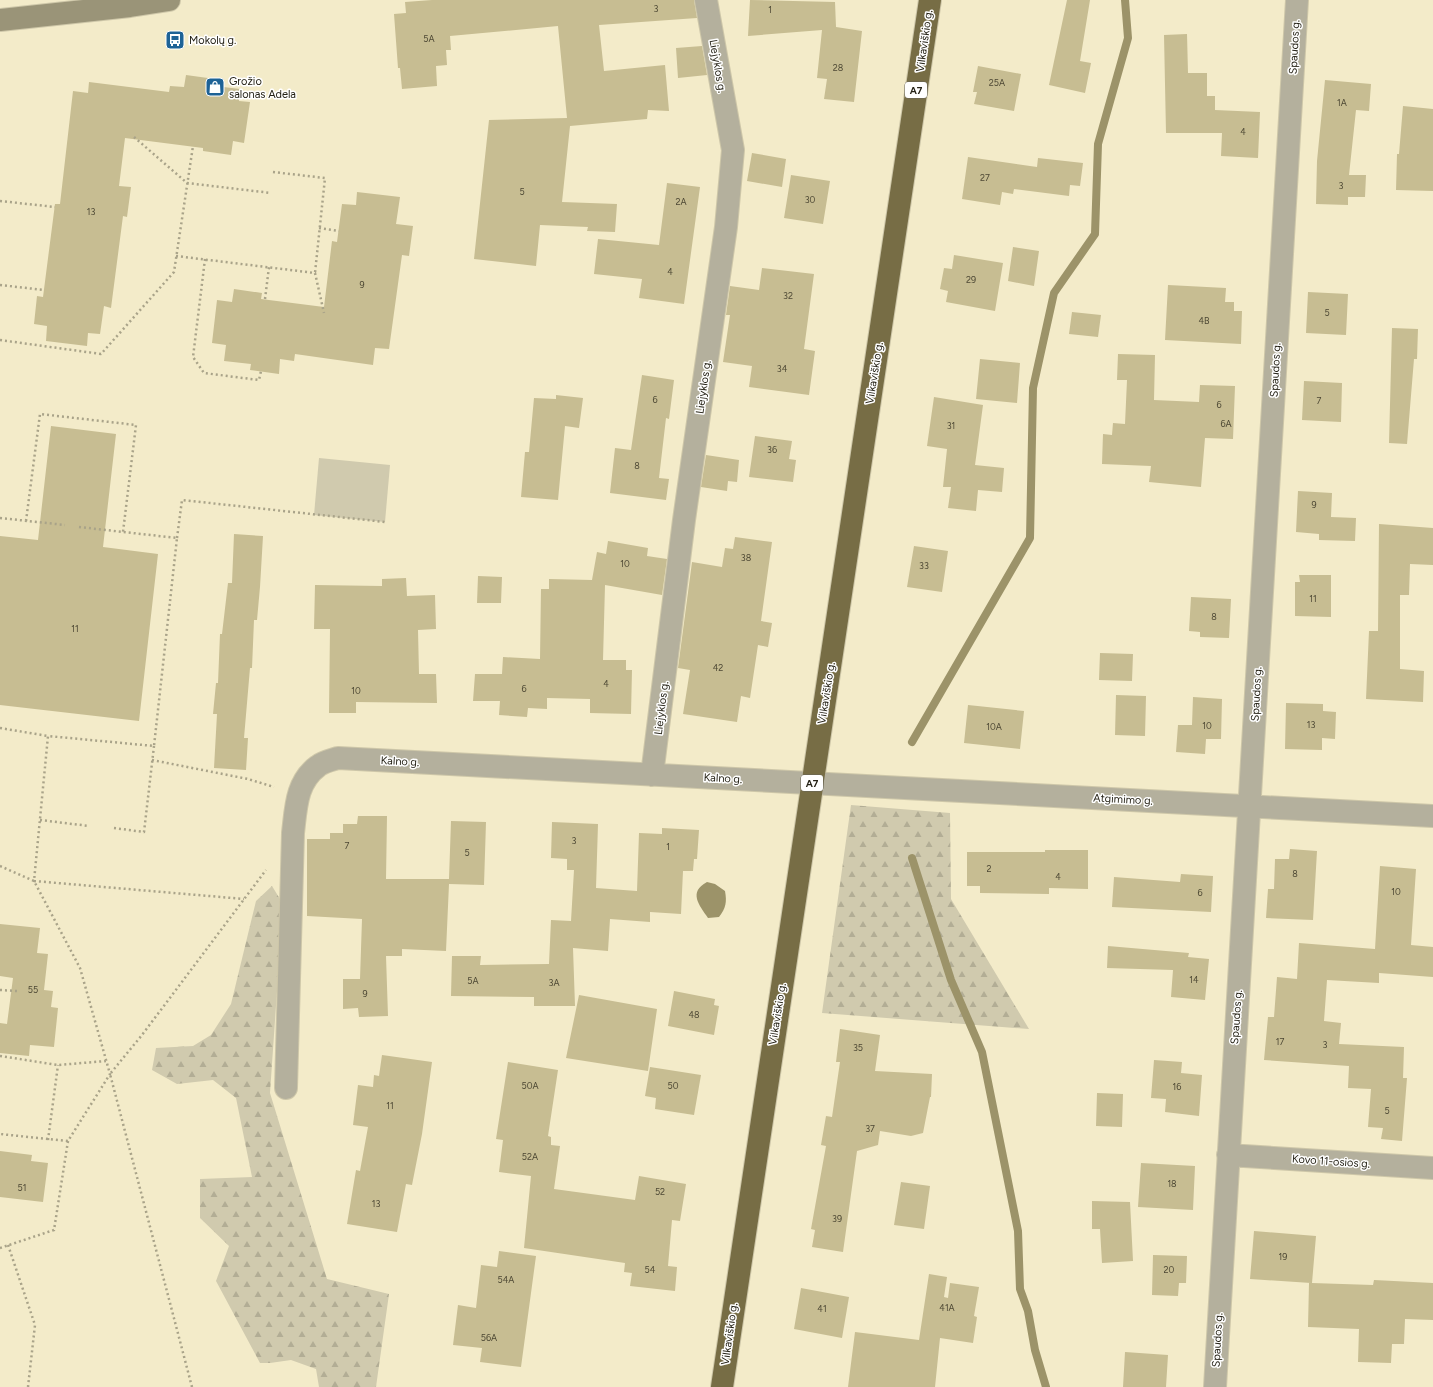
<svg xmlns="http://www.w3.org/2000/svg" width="1433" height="1387" font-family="Figtree,sans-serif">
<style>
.forest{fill:url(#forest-firs)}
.pitch{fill:#d0caae}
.water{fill:#9c9369}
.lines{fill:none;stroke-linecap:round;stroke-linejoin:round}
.stream{stroke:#9c9369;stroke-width:8}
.building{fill:#c7bd92}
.street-casing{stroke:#cec7a9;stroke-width:24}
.secondary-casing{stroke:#cec7a9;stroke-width:24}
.highway-casing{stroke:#cec7a9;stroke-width:24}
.path{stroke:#a9a389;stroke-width:2.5;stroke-dasharray:2 3;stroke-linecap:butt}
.street{stroke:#b4b09d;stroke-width:22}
.secondary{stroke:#9a9478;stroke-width:22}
.highway{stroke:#776d45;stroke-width:22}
.labels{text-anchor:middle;stroke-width:3;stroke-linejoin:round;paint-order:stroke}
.number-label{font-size:9px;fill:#4d4834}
.shield{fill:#fff;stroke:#66645b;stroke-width:1}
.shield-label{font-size:10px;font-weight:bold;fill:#242115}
.poi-label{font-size:11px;fill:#242115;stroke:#fff;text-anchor:start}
.street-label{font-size:11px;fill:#242115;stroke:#fff}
</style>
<defs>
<pattern id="forest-firs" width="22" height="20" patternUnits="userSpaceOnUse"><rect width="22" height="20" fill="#d0caae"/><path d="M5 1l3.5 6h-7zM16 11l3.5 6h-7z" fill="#b2ad95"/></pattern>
</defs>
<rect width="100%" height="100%" fill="#f3ebc9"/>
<path class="forest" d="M851,805L950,813L951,899L1029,1029L822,1013Z
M272,886L283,904L270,1093L327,1279L389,1294L376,1387H319L316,1369L291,1360L270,1363H260L216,1281L229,1246L200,1218V1179L252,1177L236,1098L213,1080L177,1084L152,1070L156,1048L193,1046L211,1035L231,1004L256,901Z"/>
<path class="pitch" d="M319,458L390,465L385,522L314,515Z"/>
<path class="water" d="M707,882L715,884L725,891C727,902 726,908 719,917L708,918C699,905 688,892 707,882Z"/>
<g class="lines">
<path class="stream" d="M912,742L1030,538L1033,388L1054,293L1095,234L1098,144L1128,38L1125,0
M912,858L951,980L982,1052L1018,1231L1020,1289L1028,1311L1035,1350L1046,1387"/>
</g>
<path class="building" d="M432,0H694L697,18L599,25L604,71L665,65L669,111L648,110L647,119L570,126L562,202L617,204L615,232L587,231L588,227L540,225L536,266L474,259L489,120L567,118L558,26L450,36L451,50H446L447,65L436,66L437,86L402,89L400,68H398L394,14L406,13L405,2Z
M750,0L835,2L836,27L862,31L854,102L824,99L827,79L817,78L822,30L748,36Z
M1067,0H1090L1080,61L1091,63L1085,93L1049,85Z
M1187,34L1188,73H1207V96H1215V110L1260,112L1258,158L1221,156L1222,133H1166L1164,35Z
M702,46L707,75L678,78L676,48Z
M978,66L1021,74L1014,111L974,104L977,92H973Z
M186,75L215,79V86L240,89L239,101L250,102L244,143L233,141L231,155L203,151V148L125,138L119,186L131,187L127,217L123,216L111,308L104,306L100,334L88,333L87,346L46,341L47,326L34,324L37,296L43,297L55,204H60L73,91L88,93L89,82L169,92L170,86L184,87Z
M1325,80L1371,84L1369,111L1356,110L1349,175H1366L1365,197H1348V205L1316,204L1317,161Z
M1403,106L1433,109V191L1396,190L1397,154H1399Z
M752,153L786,159L782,187L747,181Z
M968,157L1037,167L1038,158L1083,163L1080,186L1070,185L1069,196L1014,189L1013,194L1002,192L1000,205L962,199Z
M791,175L830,181L823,224L784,218Z
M667,183L700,187L684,304L639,298L642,279L594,274L598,239L659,245Z
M357,192L400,197L396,224L413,226L409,256L402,255L389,349L375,348L373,365L295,354L294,361L280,359L279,374L250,370L251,364L224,361L226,345L212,343L217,300L232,302L234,289L262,293L261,299L324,307L332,241L337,242L342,204L356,205Z
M1013,247L1039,251L1034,286L1008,281Z
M954,255L1003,263L995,311L946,302L948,291L940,289L944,268L952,269Z
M762,268L814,274L804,349L815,351L809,395L749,387L752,366L723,362L730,315H726L730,286L759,290Z
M1168,285L1226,288L1225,302H1234V311H1242L1241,344L1165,340Z
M1308,292L1348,294L1346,335L1306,333Z
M1072,312L1101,315L1098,337L1069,334Z
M1392,328L1418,329L1417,359H1414L1407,444L1389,443Z
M1118,354L1155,355L1154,400L1199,402L1200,385L1235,386L1233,439L1205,438L1201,487L1149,482L1151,466L1102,464L1103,434L1112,435L1113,423L1125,424L1127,380H1117Z
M980,359L1020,363L1017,403L976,399Z
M642,375L674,380L669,419L666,418L659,478L669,479L666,500L610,493L615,448L631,450Z
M1304,381L1342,383L1341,422L1302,420Z
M556,395L583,398L579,428L565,426L558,500L521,497L525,452H529L534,398L556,399Z
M934,397L983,405L975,465L1004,468L1002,492L978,490L976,511L948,508L951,487H943L947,449L927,446Z
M51,426L116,434L103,547L158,554L139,721L0,705V536L38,540Z
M755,436L792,441L789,459L796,460L793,482L749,477Z
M706,455L739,460L737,482L728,481L727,491L701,487Z
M1298,491L1332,493L1331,517L1356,518L1355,541L1319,540V534L1296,532Z
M1379,524L1433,528V565L1410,564L1409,595H1400V669L1424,671L1423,702L1366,699L1369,631H1378Z
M234,534L263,536L260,587L257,620H254L252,668H250L244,738H248L246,770L214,768L217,714H213L216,683H218L220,634H222L228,583H232Z
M735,537L772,542L761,621L772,623L768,647L758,645L750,698L741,696L737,722L683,714L690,670L678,668L692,562L722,567L725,548L733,549Z
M608,541L648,548L647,556L667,559L662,595L605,585L603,660H626V670H632L631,714L590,713V699L547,698V709L528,708L527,717L499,715L500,701H473L475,674H502L503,657L540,659L541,589H549V579L592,580L597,552L606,554Z
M914,546L948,551L942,592L907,587Z
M1299,575H1331V617L1295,616V582H1300Z
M478,576L502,577L501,603H477Z
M406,578L407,596L435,595L436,629L418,630L419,674H436L437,703L356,702V713H329L330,629H314L315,585L382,586V579Z
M1191,597L1231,599L1229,638L1200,637V632L1189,631Z
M1100,653L1133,654L1132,681L1099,680Z
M1116,695L1146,696L1145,736L1115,735Z
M1193,697L1222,699L1221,739H1206L1205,754L1176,752L1178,725H1192Z
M1286,703L1323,704V711L1336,712L1335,739L1322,738V750L1285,749Z
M968,705L1024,711L1020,749L964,743Z
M358,816H387L386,879H449L451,821L486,822L484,885L449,884L446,951L402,949V956H386L388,1016L359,1017L358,1008L343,1009V979H360L362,919L307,916V839H330V833H343V824H357Z
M552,822L598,824L596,888L637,891L639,833L662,834V828L699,830L697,859H694L693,871H683L681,914L650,912V922L610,919L608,951L573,948L575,1006H534V997L451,996L452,956H481L480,965L549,964L551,920L571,921L574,870H567V859L551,858Z
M1290,849L1317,851L1313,920L1266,918L1268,889H1274L1275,859H1289Z
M1045,850H1088V889L1049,888V894L980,893V886H967V852H1045Z
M1380,866L1416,869L1411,945L1433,947V977L1379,973V983L1327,980L1324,1021L1341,1023L1339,1044L1404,1047L1403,1078H1407L1402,1141L1381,1139L1383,1128L1368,1127L1371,1089L1348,1088L1349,1066L1264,1060L1268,1017H1274L1277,977L1297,979L1299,943L1375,949Z
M1181,874L1213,876L1211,912L1112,907L1114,877L1180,882Z
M0,924L40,928L37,953L48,954L44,990L53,991L51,1007L58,1008L54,1047L30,1045L29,1056L0,1053V1023L7,1024L13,978L0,976Z
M1108,946L1189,953L1188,957L1209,959L1205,1000L1171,997L1173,970L1107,968Z
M674,991L715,999L714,1005L719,1006L714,1035L668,1026Z
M579,995L657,1009L648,1071L566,1058Z
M840,1029L880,1035L875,1071L932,1074L931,1097H930L923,1133L911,1136L880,1131L878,1145L857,1151L843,1252L812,1247L815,1230L811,1229L826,1146L821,1145L826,1116L832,1117L840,1062H836Z
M382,1055L432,1062L422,1134L412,1185L406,1184L397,1232L347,1224L356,1170L360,1171L368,1127L353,1125L358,1085L373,1087L374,1075L379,1076Z
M1154,1060L1182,1062L1181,1073L1202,1075L1199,1116L1165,1112L1166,1099L1151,1098Z
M508,1062L558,1070L548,1136L551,1137V1145L560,1146L554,1189L635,1200L639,1176L686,1184L680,1221L672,1220L668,1266L677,1267L675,1291L630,1286L632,1273L624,1272L625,1263L524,1248L531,1176L499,1172L503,1140L496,1139Z
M650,1067L701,1075L694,1115L655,1109L656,1098L645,1096Z
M1097,1093L1123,1094L1122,1127L1096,1126Z
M0,1151L32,1155L31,1161L48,1163L43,1202L0,1197Z
M1141,1163L1195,1166L1193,1210L1138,1207Z
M901,1182L930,1186L924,1229L894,1225Z
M1092,1201L1130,1202L1133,1261L1102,1263L1100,1229H1092Z
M1254,1231L1316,1236L1312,1283L1373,1285L1374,1280L1433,1283V1320L1405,1319L1404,1344H1392L1391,1363L1358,1362L1359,1329L1308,1327L1309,1283H1311L1250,1279Z
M499,1251L536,1256L521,1367L480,1362L482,1348L453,1345L458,1305L476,1308L481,1265L497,1267Z
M1153,1255L1187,1256L1186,1283H1179L1178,1296L1152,1295Z
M929,1274L947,1277L944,1297L948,1298L950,1283L979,1287L974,1316L977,1317L973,1343L940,1338L935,1387H848L855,1332L919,1340Z
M801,1288L849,1297L842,1338L794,1329Z
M1125,1352L1168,1355L1166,1387H1123Z"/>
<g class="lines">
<g class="street-casing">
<path id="street" d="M652,775L684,520L726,227L733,150L706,0
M286,1088L293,833C296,808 296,782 318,766C323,762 332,760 338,758L1433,816
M1228,1155L1433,1168
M1215,1387L1297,0"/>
</g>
<g class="secondary-casing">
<path id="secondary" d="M0,20L130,6L169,0"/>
</g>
<g class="highway-casing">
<path id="highway" d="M722,1387L930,0"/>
</g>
<path class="path" d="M134,137L187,183L271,193
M273,172L325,178L315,273
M0,201L55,207
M319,228L339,231
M176,256L315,273L324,313
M205,259L193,357L204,373L259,380L261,371
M0,285L44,290
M265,299L269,267
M0,340L101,354L174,272L193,146
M0,518L65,525
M26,521L40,414L136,425L123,532
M79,527L177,538L154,746L48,736L34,881L244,899
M177,538L182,500L385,522
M0,728L48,736
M152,760L248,779L274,787
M40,820L89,826
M114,828L144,832L154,746
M0,866L34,881L80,968L110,1074L68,1141L0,1134
M0,990L17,991
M0,1056L58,1065L106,1061
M48,1140L58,1065
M8,1245L35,1325L28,1387
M0,1248L54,1230L68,1141
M192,1387L110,1074L142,1035L266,870"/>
<use href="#street" class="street"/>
<use href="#secondary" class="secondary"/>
<use href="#highway" class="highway"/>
</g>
<defs>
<g id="bus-square" transform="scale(1)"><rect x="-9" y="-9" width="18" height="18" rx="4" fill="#1d6296" stroke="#fff"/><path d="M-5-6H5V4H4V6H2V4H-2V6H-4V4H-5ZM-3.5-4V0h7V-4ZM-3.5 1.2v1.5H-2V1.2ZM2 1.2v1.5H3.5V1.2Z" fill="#fff"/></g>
<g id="shop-square" transform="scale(1)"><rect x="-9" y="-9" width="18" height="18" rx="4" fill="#1d6296" stroke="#fff"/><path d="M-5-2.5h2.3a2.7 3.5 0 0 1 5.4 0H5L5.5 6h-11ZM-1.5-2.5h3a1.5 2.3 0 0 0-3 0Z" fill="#fff"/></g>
</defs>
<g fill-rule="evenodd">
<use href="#bus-square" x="175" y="40"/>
<use href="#shop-square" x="215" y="87"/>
</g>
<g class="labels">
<g class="number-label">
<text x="656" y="12">3</text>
<text x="770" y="13">1</text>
<text x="429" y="42">5A</text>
<text x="838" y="71">28</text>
<text x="997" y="86">25A</text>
<text x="1342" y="106">1A</text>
<text x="1243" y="135">4</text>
<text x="985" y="181">27</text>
<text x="1341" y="189">3</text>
<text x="522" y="195">5</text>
<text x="810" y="203">30</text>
<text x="681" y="205">2A</text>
<text x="91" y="215">13</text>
<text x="670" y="275">4</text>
<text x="971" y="283">29</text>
<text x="362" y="288">9</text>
<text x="788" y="299">32</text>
<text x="1327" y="316">5</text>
<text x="1204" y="324">4B</text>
<text x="782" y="372">34</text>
<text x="655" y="403">6</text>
<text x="1319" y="404">7</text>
<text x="1219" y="408">6</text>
<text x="1226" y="427">6A</text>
<text x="951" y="429">31</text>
<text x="772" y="453">36</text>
<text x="637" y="469">8</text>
<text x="1314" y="508">9</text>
<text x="746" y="561">38</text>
<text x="625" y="567">10</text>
<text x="924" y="569">33</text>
<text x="1313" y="602">11</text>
<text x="1214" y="620">8</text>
<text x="75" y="632">11</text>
<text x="718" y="671">42</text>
<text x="606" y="687">4</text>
<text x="524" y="692">6</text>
<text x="356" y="694">10</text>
<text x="1311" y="728">13</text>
<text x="1207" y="729">10</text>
<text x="994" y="730">10A</text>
<text x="574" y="844">3</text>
<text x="347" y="849">7</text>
<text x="668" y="850">1</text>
<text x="467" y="856">5</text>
<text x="989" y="872">2</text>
<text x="1295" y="877">8</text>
<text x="1058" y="880">4</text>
<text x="1396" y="895">10</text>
<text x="1200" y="896">6</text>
<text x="1194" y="983">14</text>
<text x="473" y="984">5A</text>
<text x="554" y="986">3A</text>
<text x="33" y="993">55</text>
<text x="365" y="997">9</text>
<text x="694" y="1018">48</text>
<text x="1280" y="1045">17</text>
<text x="1325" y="1048">3</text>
<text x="858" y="1051">35</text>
<text x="530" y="1089">50A</text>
<text x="673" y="1089">50</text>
<text x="1177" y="1090">16</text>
<text x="390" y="1109">11</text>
<text x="1387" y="1114">5</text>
<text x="870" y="1132">37</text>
<text x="530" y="1160">52A</text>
<text x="1172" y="1187">18</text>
<text x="22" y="1191">51</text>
<text x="660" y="1195">52</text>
<text x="376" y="1207">13</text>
<text x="837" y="1222">39</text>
<text x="1283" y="1260">19</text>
<text x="650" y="1273">54</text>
<text x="1169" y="1273">20</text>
<text x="506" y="1283">54A</text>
<text x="947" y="1311">41A</text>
<text x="822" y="1312">41</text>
<text x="489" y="1341">56A</text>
</g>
<g class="shield">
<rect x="905" y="82" width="22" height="16" rx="3"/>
<rect x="801" y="775" width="22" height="16" rx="3"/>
</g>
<g class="shield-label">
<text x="916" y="94">A7</text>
<text x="812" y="787">A7</text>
</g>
<g class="poi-label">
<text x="189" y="44">Mokolų g.</text>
<text x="229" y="85">Grožio<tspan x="229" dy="13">salonas Adela</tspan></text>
</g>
<g class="street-label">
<text transform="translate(924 41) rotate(-82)" y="4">Vilkaviškio g.</text>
<text transform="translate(1294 47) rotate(-87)" y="4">Spaudos g.</text>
<text transform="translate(718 66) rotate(80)" y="4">Liejyklos g.</text>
<text transform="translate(1275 370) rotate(-87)" y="4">Spaudos g.</text>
<text transform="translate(874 373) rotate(-81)" y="4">Vilkaviškio g.</text>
<text transform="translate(703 387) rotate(-82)" y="4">Liejyklos g.</text>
<text transform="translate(826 693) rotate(-81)" y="4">Vilkaviškio g.</text>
<text transform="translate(1256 694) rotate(-87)" y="4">Spaudos g.</text>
<text transform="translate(661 708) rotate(-83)" y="4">Liejyklos g.</text>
<text transform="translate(400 761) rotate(3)" y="4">Kalno g.</text>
<text transform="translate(723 778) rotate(3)" y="4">Kalno g.</text>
<text transform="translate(1123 799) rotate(3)" y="4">Atgimimo g.</text>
<text transform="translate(777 1014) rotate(-81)" y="4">Vilkaviškio g.</text>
<text transform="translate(1236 1017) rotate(-86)" y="4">Spaudos g.</text>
<text transform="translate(1331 1161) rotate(4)" y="4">Kovo 11-osios g.</text>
<text transform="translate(729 1334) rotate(-82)" y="4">Vilkaviškio g.</text>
<text transform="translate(1217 1340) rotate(-87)" y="4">Spaudos g.</text>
</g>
</g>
</svg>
